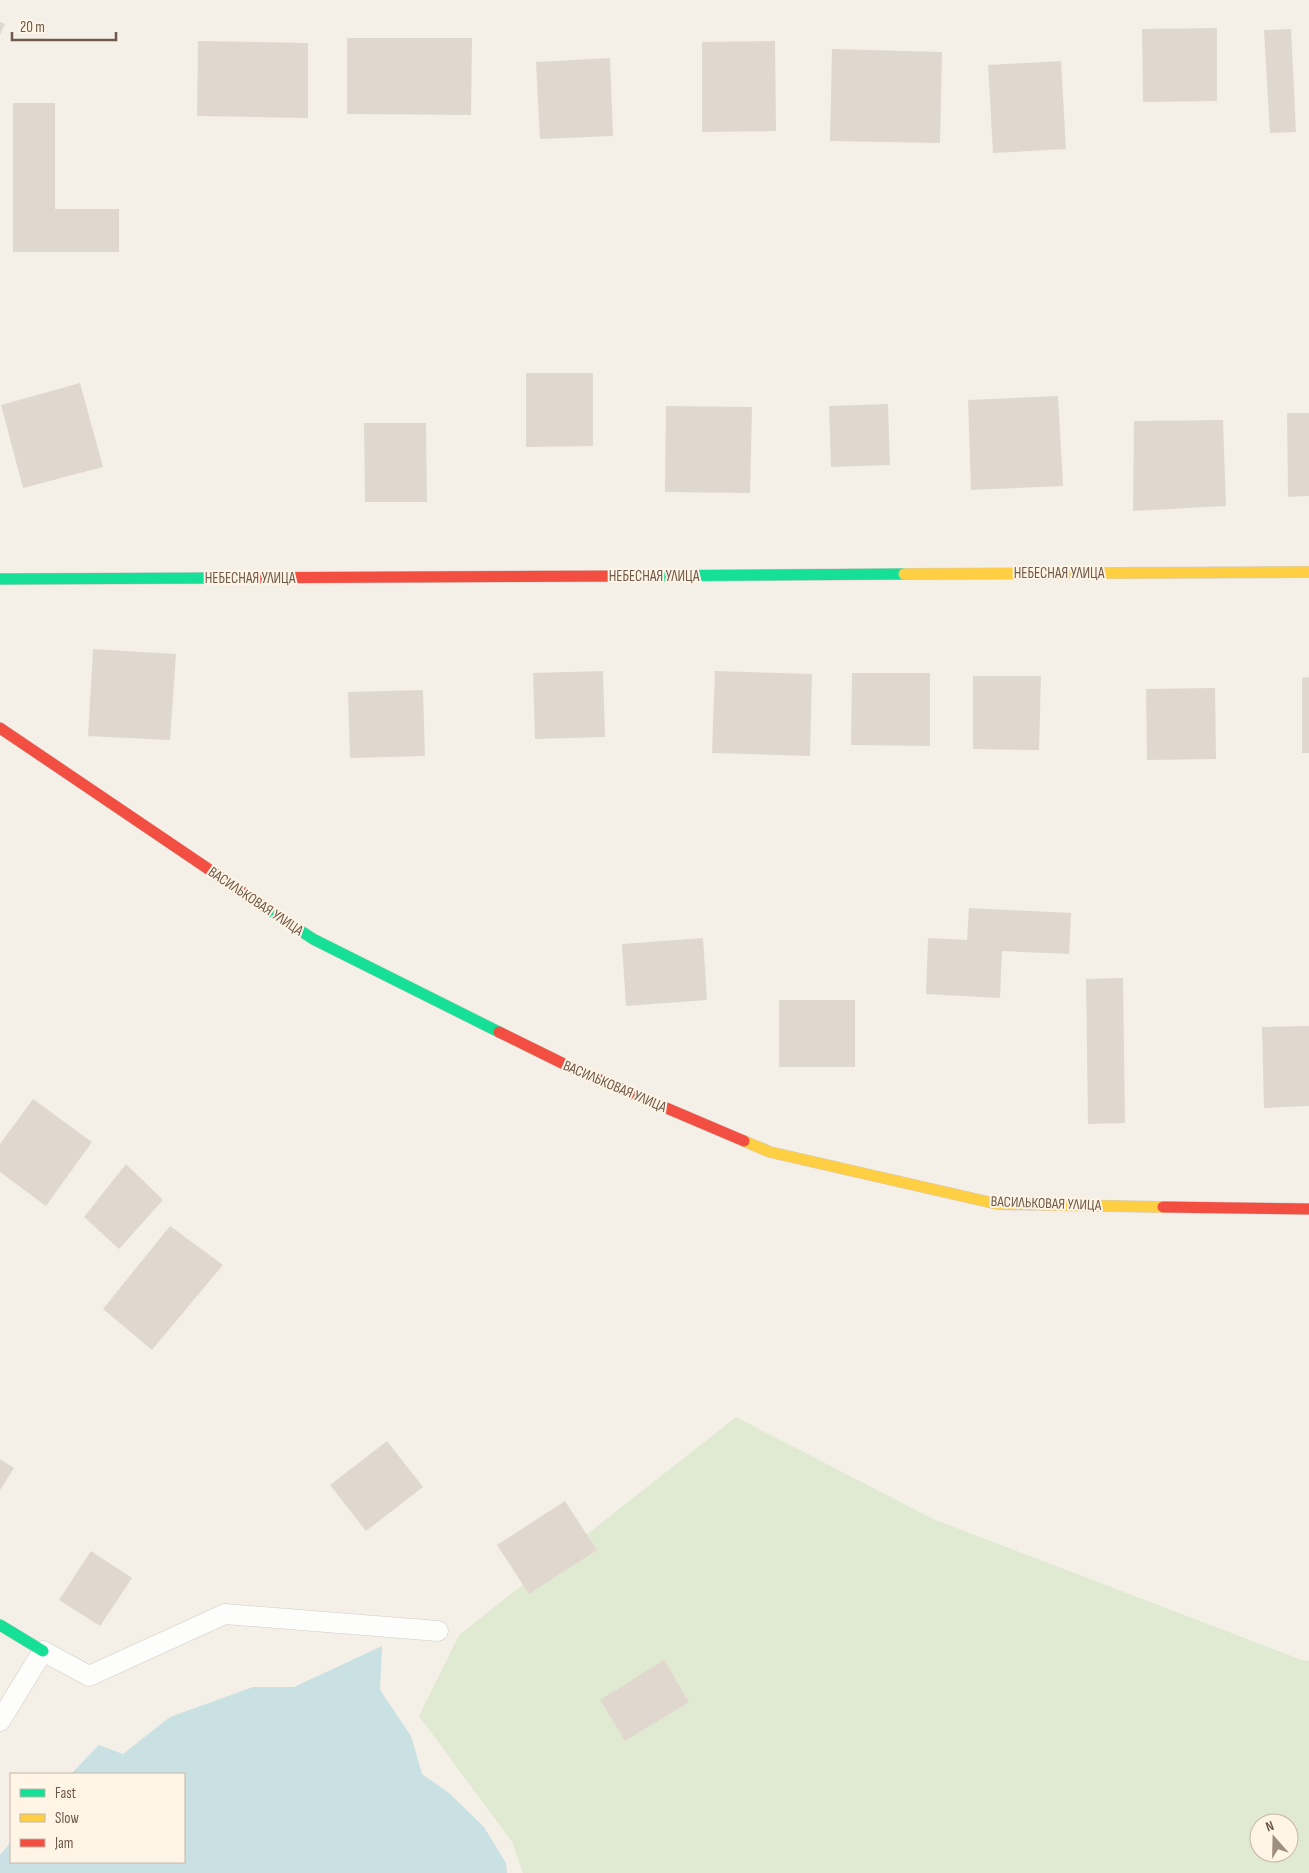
<svg xmlns="http://www.w3.org/2000/svg" width="1309" height="1873" font-family="'Sofia Sans Condensed',sans-serif">
<style>
.green{fill:#e0ead2;fill-rule:evenodd}
.water{fill:#cae1e4}
.building{fill:#e0d8cf}
.lines{fill:none;stroke-linecap:round;stroke-linejoin:round}
.lane-casing{stroke:#d2ccc5;stroke-width:21}
.fast-casing{stroke:#d3ccc4;stroke-width:12}
.slow-casing{stroke:#d3ccc4;stroke-width:12}
.jam-casing{stroke:#d3ccc4;stroke-width:12}
.lane{stroke:#fdfdfb;stroke-width:20}
.fast{stroke:#16e098;stroke-width:11}
.slow{stroke:#ffcf43;stroke-width:11}
.jam{stroke:#f24e42;stroke-width:11}
.labels{text-anchor:middle;stroke-width:4;stroke-linejoin:round;paint-order:stroke}
.street-label{font-size:15px;fill:#70584a;stroke:#fef5e7}
</style>
<rect width="100%" height="100%" fill="#f4f0e7"/>
<path class="green" d="M736,1417L933,1519L1302,1660L1309,1661V1873H523L512,1842L419,1716L459,1635ZM1259,1823H1289V1853H1259Z"/>
<path class="water" d="M382,1646L380,1690L411,1736L422,1774L449,1793L484,1827L506,1863L507,1873H0V1855L11,1842V1862H184V1774H71L99,1745L123,1754L170,1717L253,1687H294Z"/>
<path class="building" d="M0,22L5,24L0,35Z
M1217,28V101L1143,102L1142,29Z
M1291,29L1296,132L1270,133L1264,30Z
M347,38H472L471,115L347,114Z
M198,41L308,43V118L197,116Z
M775,41L776,131L702,132V42Z
M832,49L942,52L940,143L830,141Z
M610,58L613,136L540,139L536,62Z
M1061,61L1066,149L993,153L988,65Z
M13,103H55V209H119V252H13Z
M526,373H593V446L526,447Z
M80,383L103,467L23,488L1,405Z
M1058,396L1063,486L971,490L968,400Z
M888,404L890,465L831,467L829,406Z
M666,406L752,407L750,493L665,492Z
M1287,413H1309V496L1288,497Z
M1223,420L1226,506L1133,511L1134,421Z
M364,423H426L427,502H365Z
M93,649L176,654L170,740L88,736Z
M603,671L605,737L535,739L533,673Z
M715,671L812,674L810,756L712,753Z
M852,673H930V746L851,745Z
M973,676H1041L1039,750L973,749Z
M1309,677V753H1302V678Z
M1215,688L1216,759L1147,760L1146,689Z
M423,690L425,756L350,758L348,692Z
M969,908L1071,913L1069,954L1002,951L1000,998L926,994L928,938L967,940Z
M703,938L707,1000L626,1006L622,944Z
M1123,978L1125,1123L1088,1124L1086,979Z
M779,1000H855V1067H779Z
M1309,1026V1106L1264,1108L1262,1027Z
M33,1099L92,1142L46,1206L0,1172V1144Z
M126,1164L163,1200L119,1249L84,1217Z
M170,1226L223,1265L152,1350L103,1309Z
M387,1441L423,1487L366,1531L330,1485Z
M0,1459L14,1468L0,1490Z
M565,1501L597,1550L529,1594L497,1545Z
M91,1551L132,1578L100,1626L59,1600Z
M664,1660L689,1702L625,1741L600,1700Z"/>
<g class="lines">
<g class="lane-casing">
<path id="lane" d="M0,1721L43,1651L89,1676L225,1614L438,1631"/>
</g>
<g class="fast-casing">
<path id="fast" d="M628,576L904,574
M0,579L222,578
M263,906L313,939L499,1032
M0,1625L43,1651"/>
</g>
<g class="slow-casing">
<path id="slow" d="M904,574L1309,572
M744,1141L770,1152L997,1204L1163,1207"/>
</g>
<g class="jam-casing">
<path id="jam" d="M222,578L628,576
M0,728L263,906
M499,1032L570,1067L744,1141
M1163,1207L1309,1209"/>
</g>
<use href="#lane" class="lane"/>
<use href="#fast" class="fast"/>
<use href="#slow" class="slow"/>
<use href="#jam" class="jam"/>
</g>
<g class="labels">
<g class="street-label">
<text x="1059" y="578">НЕБЕСНАЯ УЛИЦА</text>
<text x="654" y="581">НЕБЕСНАЯ УЛИЦА</text>
<text x="250" y="583">НЕБЕСНАЯ УЛИЦА</text>
<text transform="translate(256 901) rotate(34)" y="5">ВАСИЛЬКОВАЯ УЛИЦА</text>
<text transform="translate(615 1086) rotate(23)" y="5">ВАСИЛЬКОВАЯ УЛИЦА</text>
<text transform="translate(1046 1203) rotate(2)" y="5">ВАСИЛЬКОВАЯ УЛИЦА</text>
</g>
</g>
<rect x="10" y="1773" width="175" height="90" fill="#fef5e7" stroke="#c5b6a8"/>
<rect x="20" y="1789" width="25" height="8" fill="#16e098" stroke="#c5b6a8"/>
<text x="55" y="1798" font-size="15" fill="#70584a">Fast</text>
<rect x="20" y="1814" width="25" height="8" fill="#ffcf43" stroke="#c5b6a8"/>
<text x="55" y="1823" font-size="15" fill="#70584a">Slow</text>
<rect x="20" y="1839" width="25" height="8" fill="#f24e42" stroke="#c5b6a8"/>
<text x="55" y="1848" font-size="15" fill="#70584a">Jam</text>
<g transform="translate(1274 1838) rotate(340)"><circle r="24" fill="#fef5e7" stroke="#c5b6a8"/>
<path d="M0-4L9 19L0 12L-9 19Z" fill="#9e8d81"/>
<text y="-8" font-size="14" font-weight="bold" text-anchor="middle" fill="#70584a">N</text>
</g>
<path d="M12 32v8h104v-8" fill="none" stroke="#70584a" stroke-width="2.5"/>
<text x="20" y="32" font-size="15" fill="#70584a" stroke="#fef5e7" stroke-width="4" paint-order="stroke">20 m</text>
</svg>
